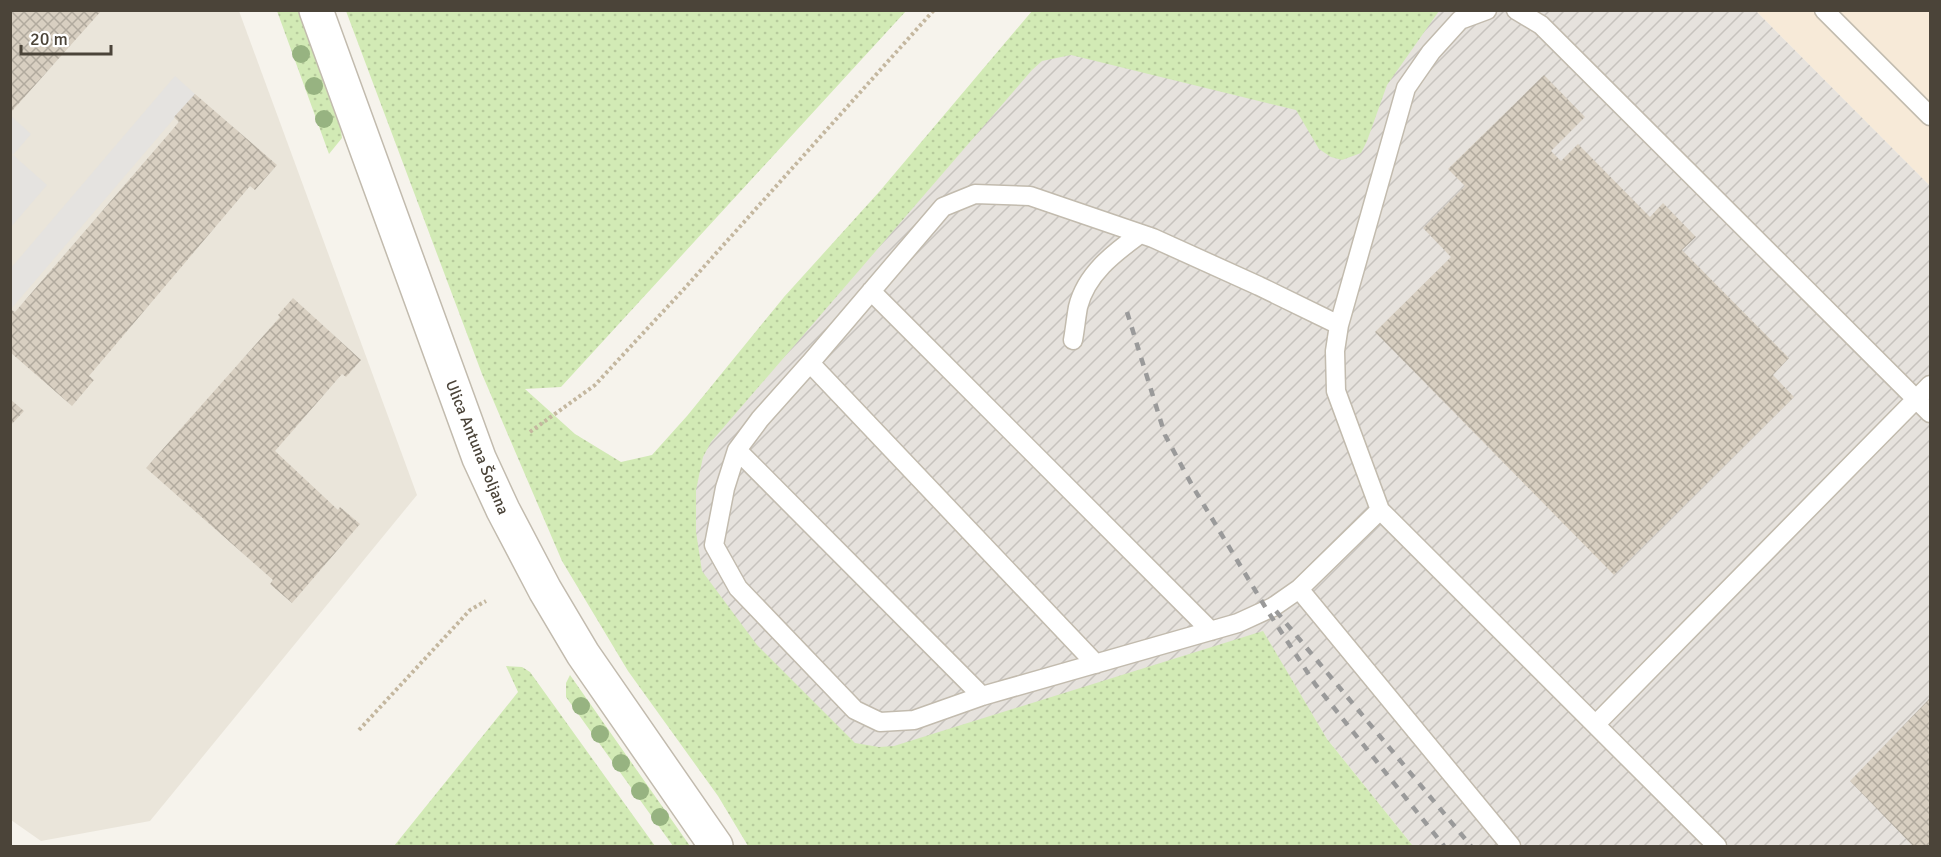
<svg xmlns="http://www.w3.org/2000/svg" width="1941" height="857" font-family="Signika,sans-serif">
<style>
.residential{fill:#eae5da}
.commercial{fill:#f7ead8}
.industrial{fill:url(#industrial-furrows)}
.grass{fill:url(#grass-dots)}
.parking{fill:#e5e3e0}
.building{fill:url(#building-cross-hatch)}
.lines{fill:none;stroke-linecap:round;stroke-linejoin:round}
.service-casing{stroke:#c2bbae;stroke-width:21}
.tertiary-casing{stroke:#c2bbae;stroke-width:36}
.path{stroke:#c4b79f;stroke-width:4;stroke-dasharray:3 3;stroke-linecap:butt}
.service{stroke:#fff;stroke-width:18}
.tertiary{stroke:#fff;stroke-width:33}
.rail{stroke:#9a9a9a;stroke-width:4.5;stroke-dasharray:8 8;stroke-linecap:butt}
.tree{fill:#97b381}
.labels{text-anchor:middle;stroke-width:5;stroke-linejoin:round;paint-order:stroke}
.street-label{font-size:16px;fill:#4b4439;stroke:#fff}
</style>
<defs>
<pattern id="industrial-furrows" width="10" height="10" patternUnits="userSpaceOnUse" patternTransform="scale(1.5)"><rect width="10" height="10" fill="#e6e2dd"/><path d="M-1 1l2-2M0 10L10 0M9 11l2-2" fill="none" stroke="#c7c3be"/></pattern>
<pattern id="grass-dots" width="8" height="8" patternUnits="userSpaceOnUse" patternTransform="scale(1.5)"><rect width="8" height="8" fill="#d2eab5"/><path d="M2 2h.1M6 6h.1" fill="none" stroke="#b6ca9c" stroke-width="1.8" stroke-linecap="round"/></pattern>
<pattern id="building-cross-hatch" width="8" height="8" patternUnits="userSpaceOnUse" patternTransform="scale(1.5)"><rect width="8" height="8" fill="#d8cfc1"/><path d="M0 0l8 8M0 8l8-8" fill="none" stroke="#b1aa9e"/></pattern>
</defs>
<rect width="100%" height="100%" fill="#f6f3ec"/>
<path class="residential" d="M11,11H239L417,495L150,821L41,841L11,820Z"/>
<path class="commercial" d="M1756,11H1930V186Z"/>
<path class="industrial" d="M1424,11H1756L1930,186V846H1413L1327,739L1267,639L840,770L695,572L667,491L1044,42Z"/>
<path class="grass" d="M277,11H298L341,130L342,138L329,154Z
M346,11H906L561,387L525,389L575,434L621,462L652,455L687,416L784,297L879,192L1032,11H1439L1387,85L1367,141L1361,153L1342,160L1331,157L1319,149L1296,110L1071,55L1042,61L1032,70L711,442L703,457L696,490V532L702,571L757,645L855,743L879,747L894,746L1263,631L1327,739L1413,846H748L718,796L628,671L562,561L482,374Z
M506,666L522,667L530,672L655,846H394L518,692Z
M570,675L690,846H673L566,697V683Z"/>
<path class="parking" d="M175,76L195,94L11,309V268Z
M11,116L31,134L13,155L47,185L11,227L10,158L13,155L11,153Z"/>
<path class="building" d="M10,10H102L12,111L10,110Z
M1544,75L1585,117L1551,151L1561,161L1578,144L1650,217L1663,203L1696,237L1682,250L1789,358L1773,375L1794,397L1614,575L1375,332L1451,257L1423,228L1465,186L1448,169Z
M195,94L277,165L255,190L250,186L89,376L94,380L72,406L10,352V309L15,312L179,122L174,117Z
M293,298L361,360L346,377L342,374L275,451L338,510L340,507L360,524L292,603L270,584L273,580L146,468L280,317L278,315Z
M10,399L24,411L10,426Z
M1930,698V846H1913L1850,781Z"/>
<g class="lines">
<g class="service-casing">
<path id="service" d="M1487,10L1460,20L1431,52L1406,88L1339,325L1335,351L1336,391L1380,510L1717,846
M1516,10L1541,25L1930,413
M1824,10L1930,116
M871,291L1211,631
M1339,325L1259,286L1153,238L1030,196L975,194L943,207L810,363L760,419L737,450L725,488L714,545L738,588L855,710L880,722L914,720L982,696L1238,623L1273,607L1299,589L1380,510
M1073,340C1075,329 1076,318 1078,307C1086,274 1114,253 1140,234
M810,363L1096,664
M737,450L982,696
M1299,589L1511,846
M1596,724L1930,385"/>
</g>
<g class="tertiary-casing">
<path id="tertiary" d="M316,10L479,458L503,510L545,590L583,654L716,846"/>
</g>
<path class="path" d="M530,432L595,385L684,289L934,10
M359,730L470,610L486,601"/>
<use href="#service" class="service"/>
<use href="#tertiary" class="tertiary"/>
<path class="rail" d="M1127,312L1165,435L1193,487L1267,610L1315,684L1444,846
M1276,611L1471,846"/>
</g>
<g class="tree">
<circle cx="301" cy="54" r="9"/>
<circle cx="314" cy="86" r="9"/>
<circle cx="324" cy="119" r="9"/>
<circle cx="581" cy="706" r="9"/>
<circle cx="600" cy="734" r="9"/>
<circle cx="621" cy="763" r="9"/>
<circle cx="640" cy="791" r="9"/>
<circle cx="660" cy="817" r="9"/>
</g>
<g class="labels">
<g class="street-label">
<text transform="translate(478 447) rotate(68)" y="6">Ulica Antuna Šoljana</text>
</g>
</g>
<rect width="1941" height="857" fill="none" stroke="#4b4439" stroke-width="24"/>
<path d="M21 45v9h90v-9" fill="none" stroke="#4b4439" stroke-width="3"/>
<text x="30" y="45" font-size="18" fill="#4b4439" stroke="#ffffff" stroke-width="4.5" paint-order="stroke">20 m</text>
</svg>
